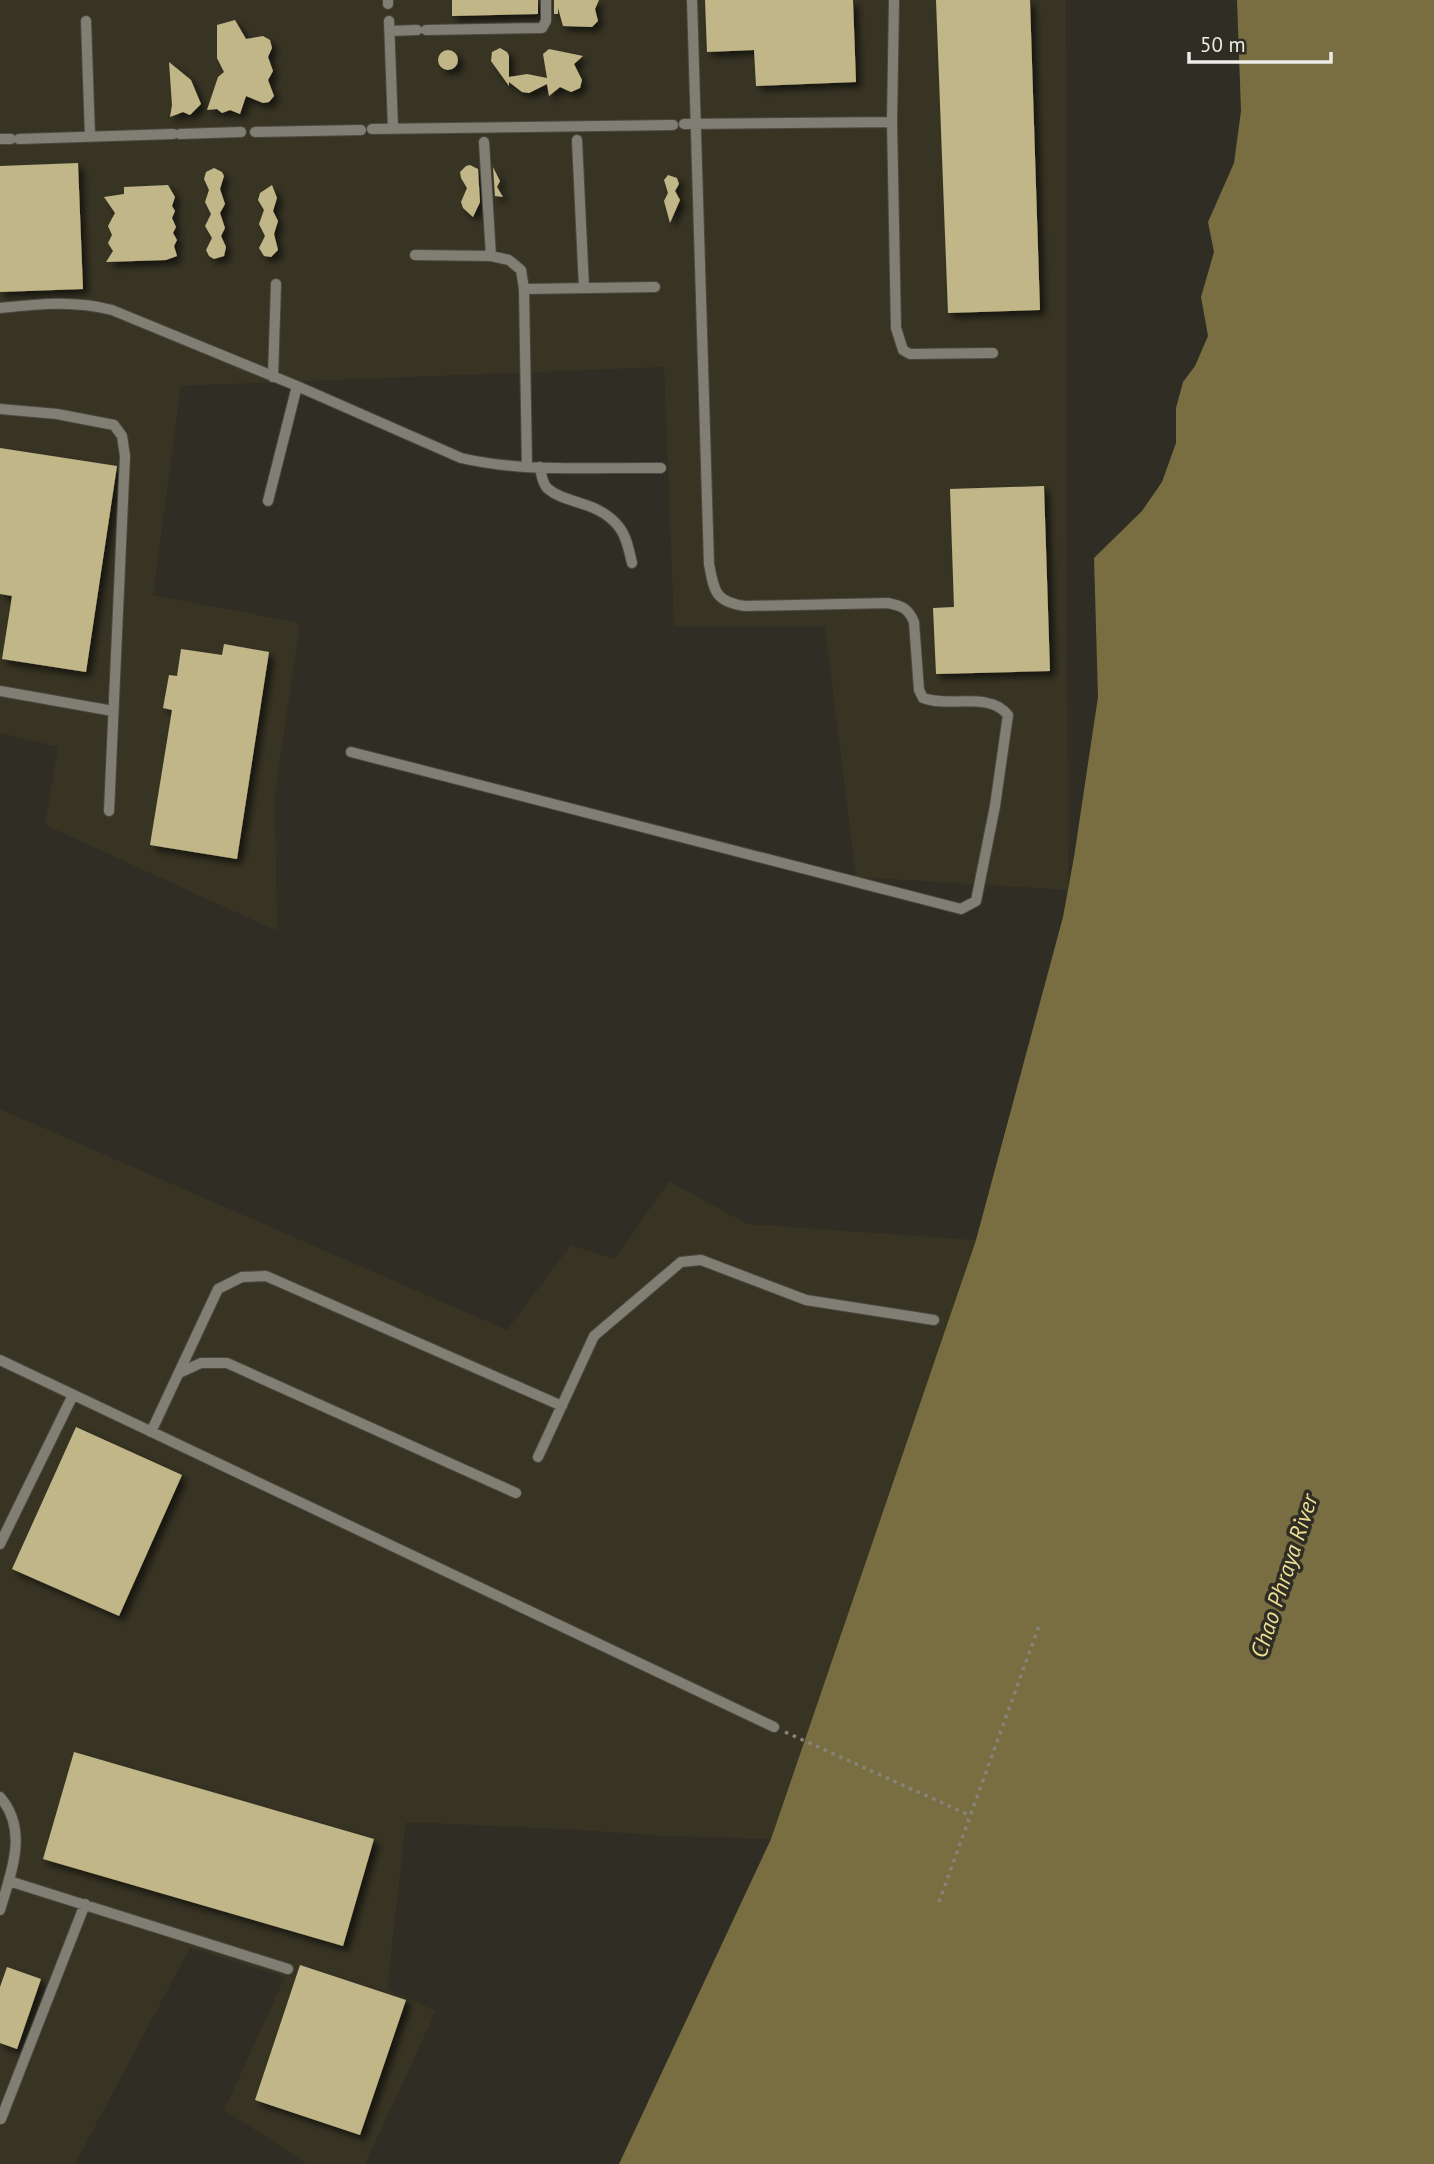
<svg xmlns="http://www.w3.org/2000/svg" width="1434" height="2164" font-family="'PT Sans',sans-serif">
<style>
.built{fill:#373424}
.water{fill:#786e41}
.building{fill:#c1b687;filter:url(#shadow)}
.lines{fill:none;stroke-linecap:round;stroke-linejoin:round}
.lane-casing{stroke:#4a4941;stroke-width:12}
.path{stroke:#85837b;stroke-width:3.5;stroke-dasharray:3.5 5;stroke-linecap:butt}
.lane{stroke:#817f74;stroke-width:10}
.labels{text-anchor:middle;stroke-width:7;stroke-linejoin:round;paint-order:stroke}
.water-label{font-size:23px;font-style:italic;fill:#eede94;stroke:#2f2d24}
</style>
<defs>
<filter id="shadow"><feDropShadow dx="5" dy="5" stdDeviation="3.5" flood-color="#0009"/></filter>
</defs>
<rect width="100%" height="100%" fill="#2f2d24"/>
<path class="built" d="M0,0H1066L1068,890L856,877L825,626H674L664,367L181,386L153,595L300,623L275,795L277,931L45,825L58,747L0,733Z
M0,1109L507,1330L571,1245L615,1259L669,1181L747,1224L976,1240L771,1839L663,1836L582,1830L406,1822L387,1989L436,2011L365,2164H307L224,2110L285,1977L190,1948L75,2164H0Z"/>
<path class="water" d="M1237,0H1434V2164H619L771,1839L976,1240L1063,917L1074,857L1098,697L1094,558L1142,511L1162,482L1176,443V408L1183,382L1195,366L1208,336L1201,297L1214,252L1208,222L1234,163L1241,111Z"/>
<path class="building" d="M452,0H538V14L452,16Z
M554,0H599L595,9L598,21L592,27L563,26L558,8V14H554Z
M705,0H853L856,82L756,86L754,50L707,52Z
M936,0H1030L1040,310L948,313Z
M235,20L246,39L263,36L270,40L272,48L268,57L273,71L268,80L274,96L269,102L263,103L246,96L240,114L230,110L222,113L217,109L207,110L218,77L224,72L217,58V25Z
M500,48L507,52L509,56V77L527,74L547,78L543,54L549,49L583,56L574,64L582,80L580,88L571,92L560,87L549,96L547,84L529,93L522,92L509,82V86L491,61L492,52Z
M438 60a10 10 0 1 1 20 0a10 10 0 1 1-20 0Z
M169,62L191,80L201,104L190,115L183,112L170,117L172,105Z
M78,163L83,289L0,292V166Z
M470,165L478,169L480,202L473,217L463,208L461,202L467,188L461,178L460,172L466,166Z
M493,167L500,181L497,187L503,197L495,196Z
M214,168L222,172L224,176L220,189L225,204L220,213L225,228L221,236L226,247L224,256L214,259L209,256L206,250L212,238L205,226L211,214L205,202L209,190L204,179L206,172Z
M668,175L677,178L679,184L675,191L680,200L670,223L664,201L668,193L664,180Z
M168,185L175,197L172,206L175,211L172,218L176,227L173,233L177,240L174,246L177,256L166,260L106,262L113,251L108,243L112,235L108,226L115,213L104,197L124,194V187Z
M272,185L277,198L273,211L278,221L274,234L278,250L271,257L264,256L259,248L265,236L259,224L264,210L258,200L260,193Z
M0,448L117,466L86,672L2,659L12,596L0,594Z
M1044,486L1050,671L936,674L933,608L954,607L950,489Z
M224,644L269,652L237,859L150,845L172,710L163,708L169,675L177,676L181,649L222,655Z
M76,1427L182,1475L119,1616L12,1569Z
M74,1752L374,1839L343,1946L43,1859Z
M300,1965L406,2000L360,2135L255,2100Z
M7,1967L41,1979L17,2049L0,2043V1987Z"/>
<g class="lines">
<g class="lane-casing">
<path id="lane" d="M388,0V4
M894,0L892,122L896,328L903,350L910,354L993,353
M86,21L90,136
M389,21L393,128
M426,30L542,28L546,21V0
M390,31L417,30
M684,124L892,122
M372,129L673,125
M255,132L361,130
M180,134L241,132
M0,139H11
M19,139L173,134
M577,140L584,288
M484,142L491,256
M415,255L491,256L509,260L521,270L524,289L527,467
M524,289L655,287
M0,308C38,304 74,300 112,310L297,386L461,458C526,473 594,467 661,468
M273,377L276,284
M0,409L57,414L114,425L122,436L125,456L109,811
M540,467C541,474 542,482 547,488C566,505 598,500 619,527C627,537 629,551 632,563
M268,501L297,386
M0,691L113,711
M351,752L961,909L976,901L995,806L1008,715C989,691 949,708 923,698L919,690L914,622C908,608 902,606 888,603L745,606C715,602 714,591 709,564L692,0
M0,1360L774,1727
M179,1373L201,1363H227L516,1493
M151,1432L218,1289L242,1277L266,1276L562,1406
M538,1457L594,1336L681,1262L701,1260L806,1300L934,1320
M0,1544L73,1395
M0,1797C29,1830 11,1873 0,1910
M9,1881L288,1969
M1,2119L85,1904"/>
</g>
<path class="path" d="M785,1732L969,1815
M939,1902L1040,1623"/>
<use href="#lane" class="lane"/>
</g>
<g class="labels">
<g class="water-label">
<text transform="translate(1284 1576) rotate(-72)" y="8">Chao Phraya River</text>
</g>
</g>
<path d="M1189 52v10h142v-10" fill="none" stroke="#edece6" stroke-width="3.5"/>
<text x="1200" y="52" font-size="21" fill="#edece6" stroke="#2f2d24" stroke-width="5" paint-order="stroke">50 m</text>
</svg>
